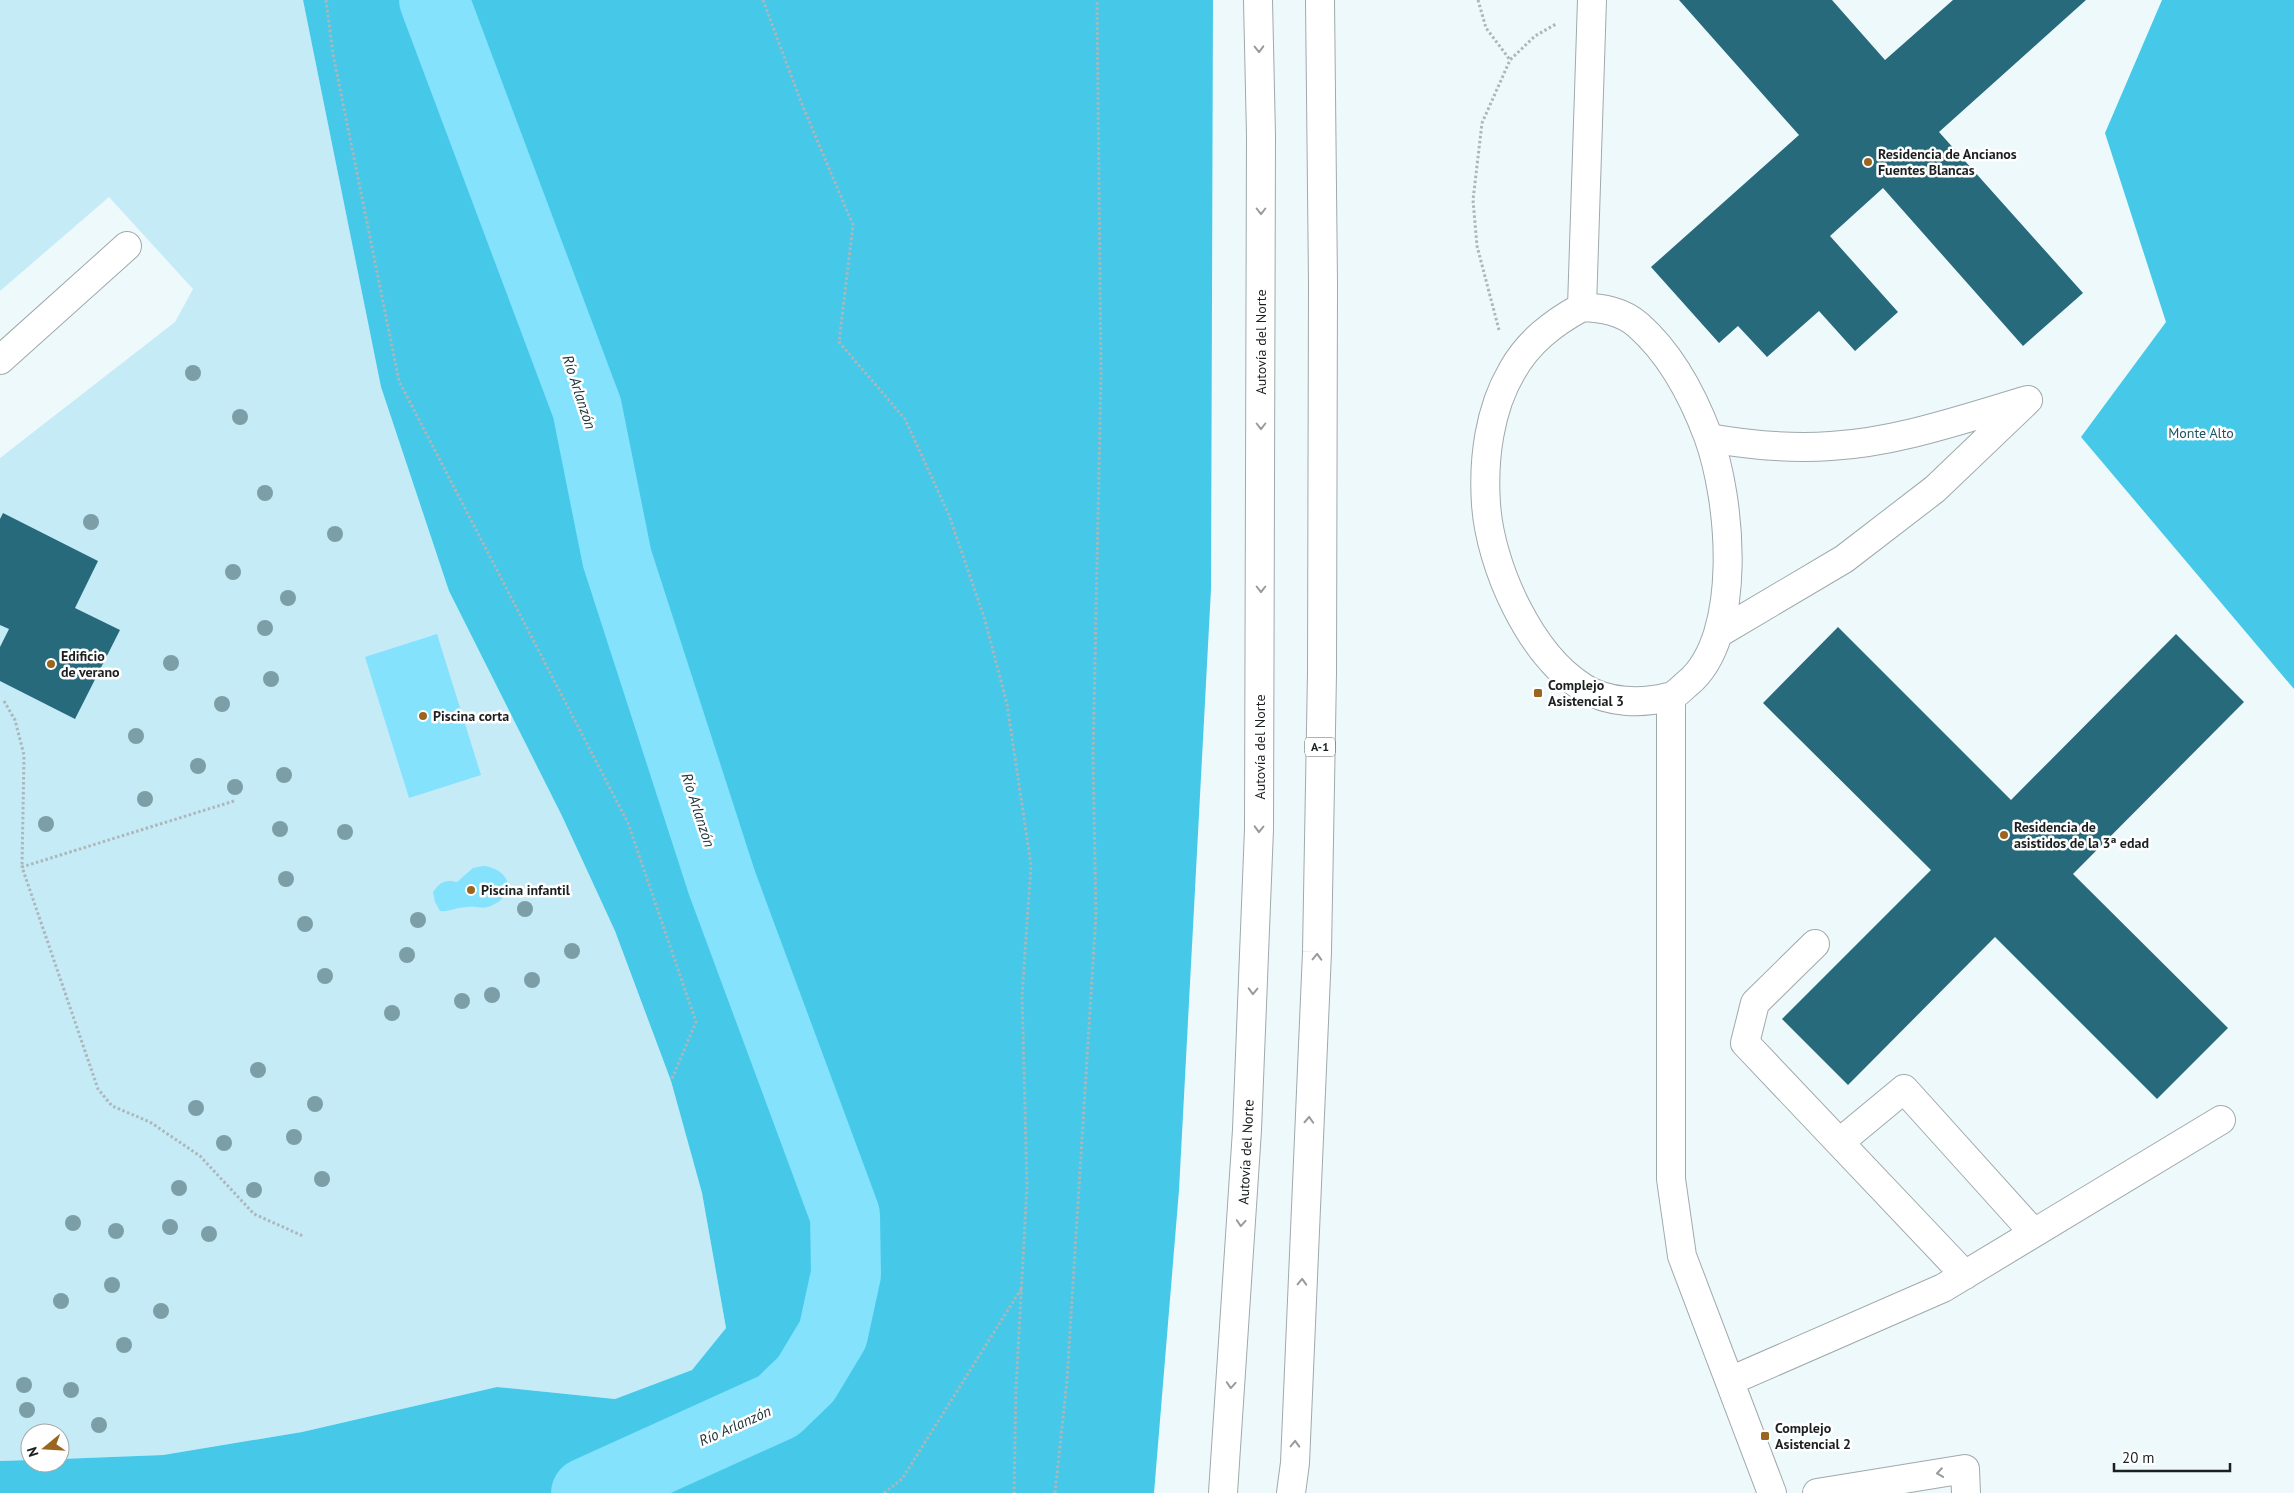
<svg xmlns="http://www.w3.org/2000/svg" width="2294" height="1493" font-family="'PT Sans',sans-serif">
<style>
.green{fill:#c5ebf7}
.forest{fill:#46c8e9}
.water{fill:#84e2fc}
.lines{fill:none;stroke-linecap:round;stroke-linejoin:round}
.river{stroke:#84e2fc;stroke-width:70}
.building{fill:#276a7c}
.minor-casing{stroke:#a0a9ac;stroke-width:30}
.highway-casing{stroke:#a0a9ac;stroke-width:30}
.path{stroke:#adb6b8;stroke-width:3;stroke-dasharray:2.5 2.5;stroke-linecap:butt}
.minor{stroke:#fff;stroke-width:28}
.highway{stroke:#fff;stroke-width:28}
.tree{fill:#7c9ea7}
.oneway{stroke:#989a9b}
.poi-dot{fill:#9c651f;stroke:#fff;stroke-width:2}
.labels{text-anchor:middle;stroke-width:5;stroke-linejoin:round;paint-order:stroke}
.shield{fill:#fff;stroke:#5f6263;stroke-width:1}
.shield-label{font-size:12px;font-weight:bold;fill:#1b1f20}
.poi-label{font-size:14px;font-weight:bold;fill:#1b1f20;stroke:#fff;text-anchor:start}
.street-label{font-size:14px;fill:#1b1f20;stroke:#fff}
.park-label{font-size:14px;fill:#1f5462;stroke:#fff}
.water-label{font-size:15px;font-style:italic;fill:#20363c;stroke:#fff}
</style>
<rect width="100%" height="100%" fill="#eef9fc"/>
<path class="green" d="M0,0H303L381,387L449,591L562,816L615,931L671,1081L702,1193L726,1328L692,1370L615,1399L497,1387L302,1432L163,1455L60,1459V1433H30V1460L0,1461V458L175,322L193,289L109,197L0,291Z"/>
<path class="forest" d="M303,0H1213L1211,589L1179,1190L1154,1493H0V1461L30,1460V1463H60V1459L163,1455L302,1432L497,1387L615,1399L692,1370L726,1328L702,1193L671,1081L615,931L562,816L449,591L381,387Z
M2162,0H2294V689L2081,437L2166,322L2105,133Z"/>
<path class="water" d="M437,634L481,775L409,798L365,657Z
M483,866C508,868 519,892 493,905C483,910 477,906 467,907C457,907 450,912 440,911L435,902L433,892C440,882 445,879 457,882L473,868Z"/>
<g class="lines">
<path class="river" d="M434,0L587,408L617,558L722,883L845,1215L846,1274L833,1334L806,1379L778,1406L586,1493"/>
</g>
<path class="building" d="M1679,0H1832L1885,60L1953,0H2086L1939,132L2083,293L2023,346L1883,188L1830,236L1898,312L1855,351L1819,311L1767,357L1738,326L1719,343L1651,267L1799,135Z
M3,513L98,561L75,608L120,630L75,719L0,681V647L9,629L0,625V519Z
M1838,627L2011,800L2176,634L2244,702L2073,874L2228,1028L2157,1099L1995,937L1848,1085L1782,1019L1931,870L1763,703Z"/>
<g class="lines">
<g class="minor-casing">
<path id="minor" d="M1582,307C1602,308 1622,311 1638,325C1671,354 1693,396 1708,436C1731,498 1744,636 1688,683C1682,688 1675,696 1668,697C1641,704 1608,703 1584,688C1530,655 1490,566 1486,504C1483,460 1489,410 1512,371C1528,342 1553,323 1582,307Z
M1582,307L1592,0
M0,360L127,246
M1709,438C1749,445 1790,449 1831,446C1898,442 1963,419 2028,400L1935,489L1844,559L1719,633
M1671,697V1179L1682,1256L1772,1493
M1815,944L1755,1003L1745,1043L1965,1275
M1840,1142L1904,1089L2033,1232
M1730,1381L1943,1288L2221,1120
M1817,1493L1965,1469L1966,1493"/>
</g>
<g class="highway-casing">
<path id="highway" d="M1223,1493L1247,1130L1259,829L1261,136L1258,0
M1291,1493L1295,1463L1317,952L1322,673L1323,284L1320,0"/>
</g>
<path class="path" d="M326,0L333,54L399,381L628,823L696,1022L671,1081
M763,0L801,102L853,225L839,342L905,419L949,515L985,620L1007,704L1031,865L1022,996L1027,1185L1016,1388L1014,1493
M1478,0L1486,28L1510,60
M1499,330L1477,246L1473,200L1482,123L1510,60L1535,36L1556,24
M4,701L15,720L24,755L22,867
M234,801L22,867L98,1089L112,1106L150,1122L200,1156L254,1214L303,1236
M884,1493L902,1479L1021,1289
M1055,1493L1067,1380L1096,914L1093,757L1101,374L1097,0"/>
<use href="#minor" class="minor"/>
<use href="#highway" class="highway"/>
</g>
<g class="tree">
<circle cx="193" cy="373" r="8"/>
<circle cx="240" cy="417" r="8"/>
<circle cx="265" cy="493" r="8"/>
<circle cx="91" cy="522" r="8"/>
<circle cx="335" cy="534" r="8"/>
<circle cx="233" cy="572" r="8"/>
<circle cx="288" cy="598" r="8"/>
<circle cx="265" cy="628" r="8"/>
<circle cx="171" cy="663" r="8"/>
<circle cx="271" cy="679" r="8"/>
<circle cx="222" cy="704" r="8"/>
<circle cx="136" cy="736" r="8"/>
<circle cx="198" cy="766" r="8"/>
<circle cx="284" cy="775" r="8"/>
<circle cx="235" cy="787" r="8"/>
<circle cx="145" cy="799" r="8"/>
<circle cx="46" cy="824" r="8"/>
<circle cx="280" cy="829" r="8"/>
<circle cx="345" cy="832" r="8"/>
<circle cx="286" cy="879" r="8"/>
<circle cx="525" cy="909" r="8"/>
<circle cx="418" cy="920" r="8"/>
<circle cx="305" cy="924" r="8"/>
<circle cx="572" cy="951" r="8"/>
<circle cx="407" cy="955" r="8"/>
<circle cx="325" cy="976" r="8"/>
<circle cx="532" cy="980" r="8"/>
<circle cx="492" cy="995" r="8"/>
<circle cx="462" cy="1001" r="8"/>
<circle cx="392" cy="1013" r="8"/>
<circle cx="258" cy="1070" r="8"/>
<circle cx="315" cy="1104" r="8"/>
<circle cx="196" cy="1108" r="8"/>
<circle cx="294" cy="1137" r="8"/>
<circle cx="224" cy="1143" r="8"/>
<circle cx="322" cy="1179" r="8"/>
<circle cx="179" cy="1188" r="8"/>
<circle cx="254" cy="1190" r="8"/>
<circle cx="73" cy="1223" r="8"/>
<circle cx="170" cy="1227" r="8"/>
<circle cx="116" cy="1231" r="8"/>
<circle cx="209" cy="1234" r="8"/>
<circle cx="112" cy="1285" r="8"/>
<circle cx="61" cy="1301" r="8"/>
<circle cx="161" cy="1311" r="8"/>
<circle cx="124" cy="1345" r="8"/>
<circle cx="24" cy="1385" r="8"/>
<circle cx="71" cy="1390" r="8"/>
<circle cx="27" cy="1410" r="8"/>
<circle cx="99" cy="1425" r="8"/>
</g>
<defs><path id="oneway-chevron" d="M-2-3.5L2.5 0L-2 3.5" fill="none" stroke-width="1.6" stroke-linecap="round" stroke-linejoin="round" transform="scale(1.25)"/></defs>
<g class="oneway">
<use href="#oneway-chevron" transform="translate(1259 49) rotate(89)"/>
<use href="#oneway-chevron" transform="translate(1261 211) rotate(90)"/>
<use href="#oneway-chevron" transform="translate(1261 426) rotate(90)"/>
<use href="#oneway-chevron" transform="translate(1261 589) rotate(90)"/>
<use href="#oneway-chevron" transform="translate(1259 829) rotate(91)"/>
<use href="#oneway-chevron" transform="translate(1317 957) rotate(-88)"/>
<use href="#oneway-chevron" transform="translate(1253 991) rotate(92)"/>
<use href="#oneway-chevron" transform="translate(1309 1120) rotate(-87)"/>
<use href="#oneway-chevron" transform="translate(1241 1223) rotate(94)"/>
<use href="#oneway-chevron" transform="translate(1302 1282) rotate(-88)"/>
<use href="#oneway-chevron" transform="translate(1231 1385) rotate(94)"/>
<use href="#oneway-chevron" transform="translate(1295 1444) rotate(-88)"/>
<use href="#oneway-chevron" transform="translate(1940 1473) rotate(171)"/>
</g>
<g class="poi-dot">
<circle cx="1868" cy="162" r="5"/>
<circle cx="51" cy="664" r="5"/>
<rect x="1533" y="688" width="10" height="10" rx="2.5"/>
<circle cx="423" cy="716" r="5"/>
<circle cx="2004" cy="835" r="5"/>
<circle cx="471" cy="890" r="5"/>
<rect x="1760" y="1431" width="10" height="10" rx="2.5"/>
</g>
<g class="labels">
<rect class="shield" x="1305" y="737.5" width="30" height="19" rx="4"/>
<g class="shield-label">
<text x="1320" y="751">A-1</text>
</g>
<g class="poi-label">
<text x="1878" y="159">Residencia de Ancianos<tspan x="1878" dy="16">Fuentes Blancas</tspan></text>
<text x="61" y="661">Edificio<tspan x="61" dy="16">de verano</tspan></text>
<text x="1548" y="690">Complejo<tspan x="1548" dy="16">Asistencial 3</tspan></text>
<text x="433" y="721">Piscina corta</text>
<text x="2014" y="832">Residencia de<tspan x="2014" dy="16">asistidos de la 3ª edad</tspan></text>
<text x="481" y="895">Piscina infantil</text>
<text x="1775" y="1433">Complejo<tspan x="1775" dy="16">Asistencial 2</tspan></text>
</g>
<g class="street-label">
<text transform="translate(1261 342) rotate(-90)" y="5">Autovía del Norte</text>
<text transform="translate(1260 747) rotate(-90)" y="5">Autovía del Norte</text>
<text transform="translate(1246 1152) rotate(-87)" y="5">Autovía del Norte</text>
</g>
<g class="park-label">
<text x="2201" y="438">Monte Alto</text>
</g>
<g class="water-label">
<text transform="translate(579 392) rotate(72)" y="5">Río Arlanzón</text>
<text transform="translate(698 810) rotate(72)" y="5">Río Arlanzón</text>
<text transform="translate(735 1426) rotate(-24)" y="5">Río Arlanzón</text>
</g>
</g>
<g transform="translate(45 1448) rotate(252)"><circle r="24" fill="#ffffff" stroke="#a4a5a6"/>
<path d="M0-4L9 19L0 12L-9 19Z" fill="#9c651f"/>
<text y="-8" font-size="14" font-weight="bold" text-anchor="middle" fill="#1b1f20">N</text>
</g>
<path d="M2114 1463v8h116v-8" fill="none" stroke="#1b1f20" stroke-width="2.5"/>
<text x="2122" y="1463" font-size="15" fill="#1b1f20" stroke="#ffffff" stroke-width="4" paint-order="stroke">20 m</text>
</svg>
